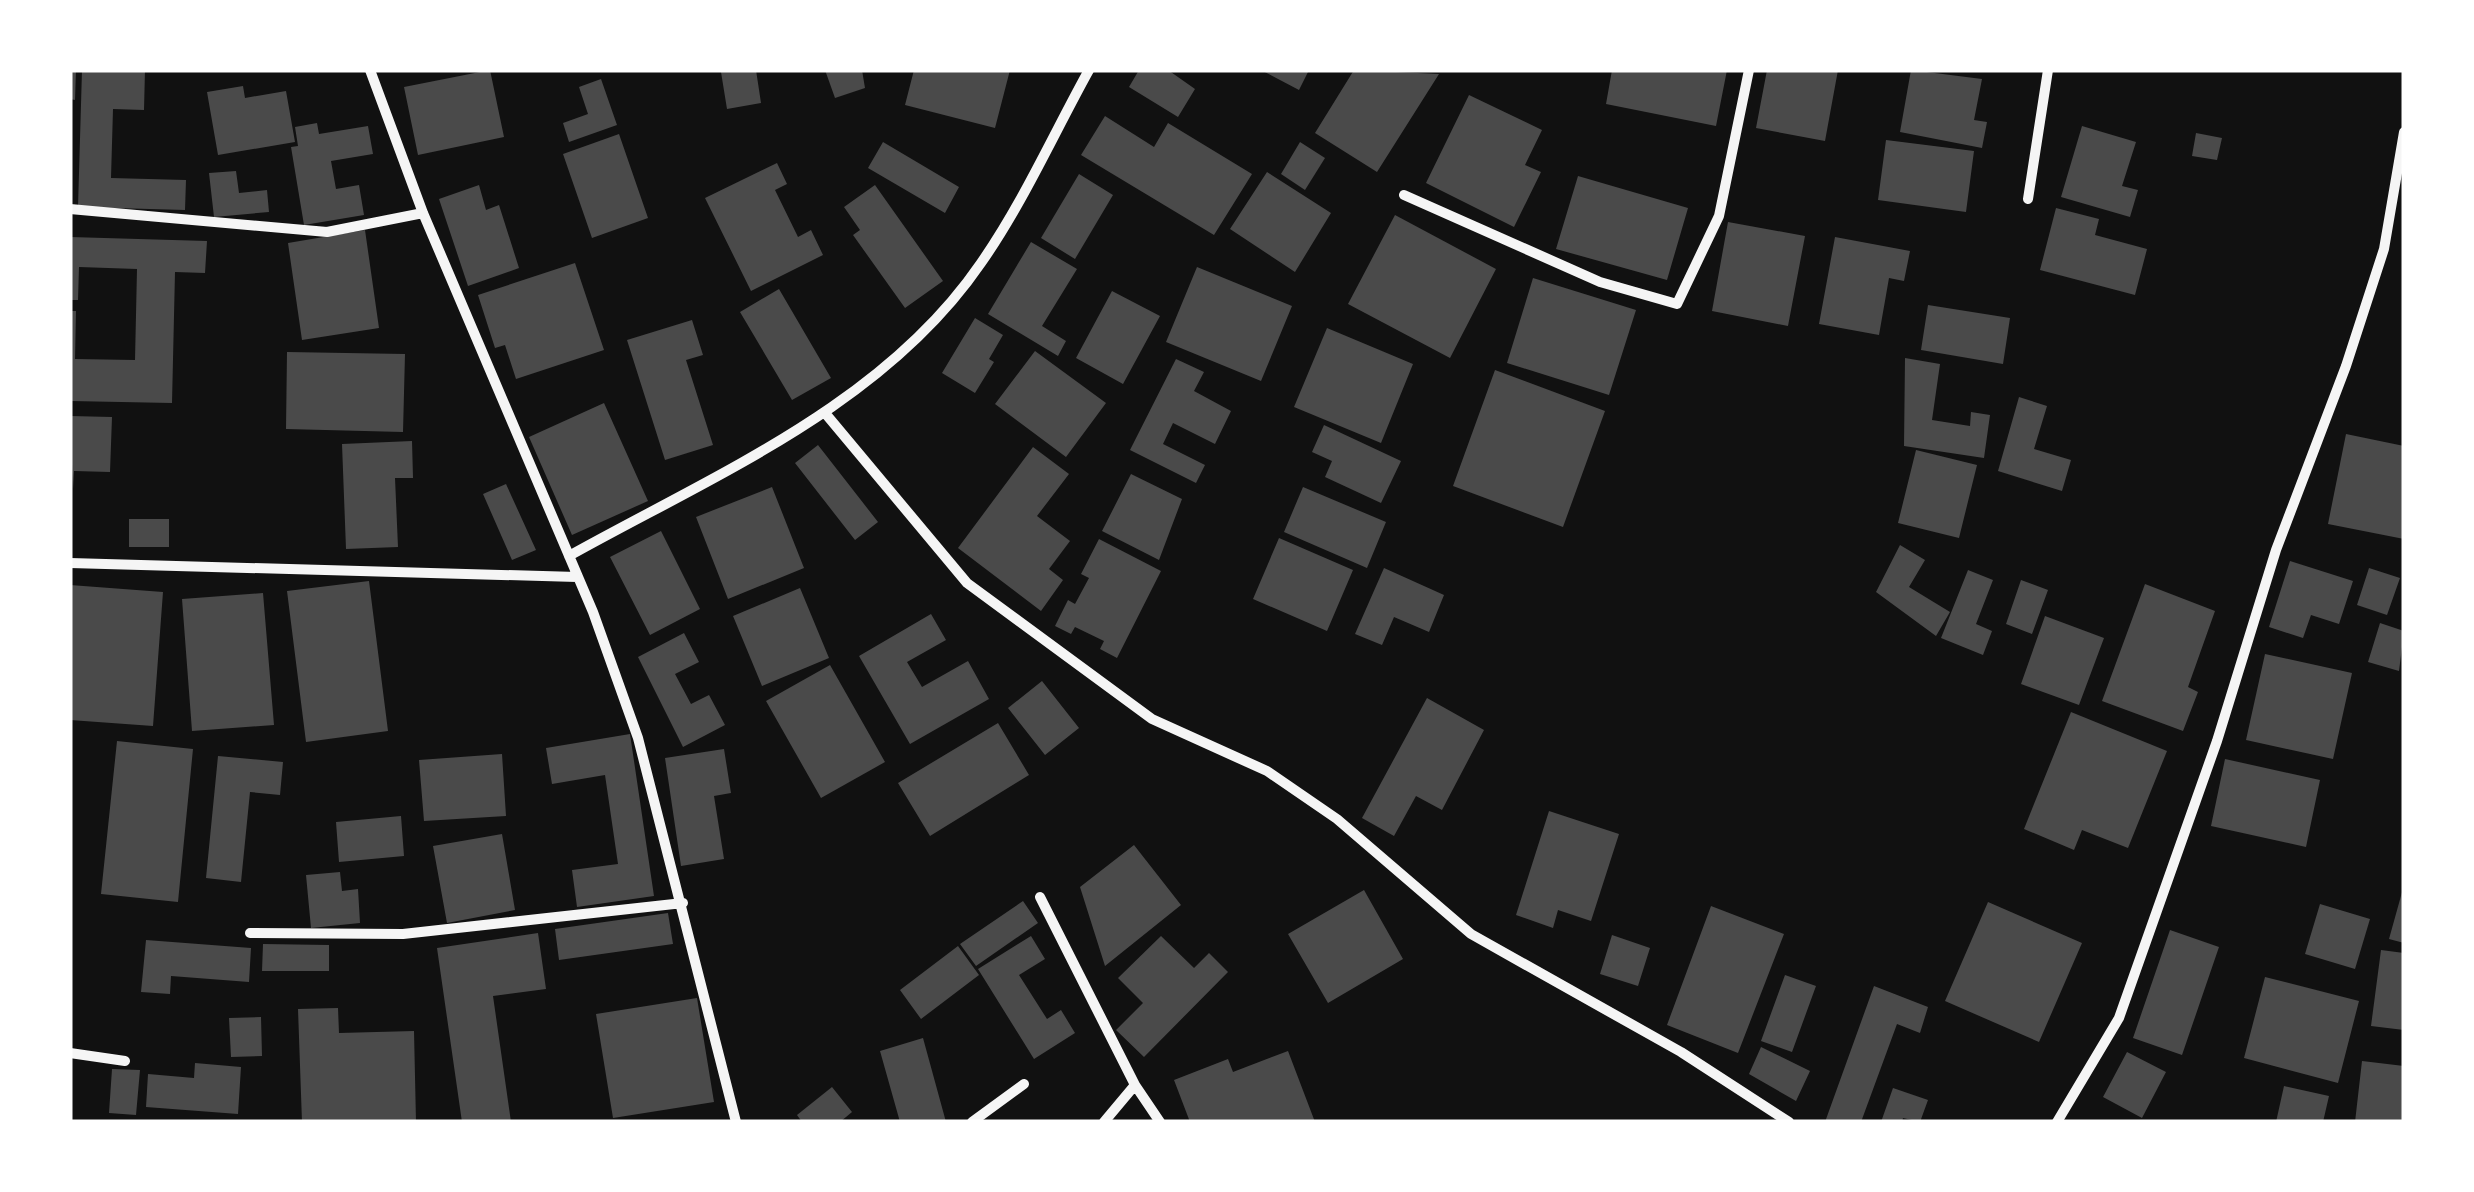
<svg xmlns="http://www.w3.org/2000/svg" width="2474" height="1192" font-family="Karla,sans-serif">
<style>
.building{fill:#4a4a4a}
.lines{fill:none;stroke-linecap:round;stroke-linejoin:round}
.minor{stroke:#f5f5f5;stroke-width:10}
</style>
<rect width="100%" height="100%" fill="#111"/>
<path class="building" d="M70,70H76L75,100L70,99Z
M82,70H145L144,110L113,109L111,178L186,180L185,210L78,207Z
M490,70L504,137L418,155L404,87Z
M756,70L761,103L727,109L721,72Z
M825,70H862L865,88L835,98Z
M914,70H1010L995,128L905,105Z
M1139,70H1168L1195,89L1178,117L1129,87Z
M1261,70H1309L1299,90Z
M1354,70L1439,74L1377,172L1315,133Z
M1612,70H1727L1716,126L1606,104Z
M1767,70H1838L1825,141L1756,128Z
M1911,70L1982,79L1974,120L1987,122L1982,148L1900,132Z
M601,79L617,125L569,142L563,123L588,114L579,87Z
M243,86L245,98L286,91L295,142L218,155L207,92Z
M1469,95L1542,130L1525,165L1541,172L1514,227L1426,183Z
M1105,116L1154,147L1168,123L1252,174L1214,235L1081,155Z
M317,123L319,134L368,126L373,154L331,161L336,189L359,185L364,215L304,225L291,147L298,146L295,127Z
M2082,126L2136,142L2122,186L2138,190L2130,217L2061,197Z
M2196,133L2222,138L2217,160L2192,156Z
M619,134L648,218L592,238L563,154Z
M1886,140L1974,151L1966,212L1878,200Z
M883,142L959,187L945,213L868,168Z
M1300,142L1325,158L1305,190L1281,174Z
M777,163L787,184L775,190L798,237L811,230L823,255L751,291L705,198Z
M236,171L239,193L267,190L269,212L214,217L209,173Z
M1267,172L1331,213L1295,272L1230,229Z
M1079,174L1113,195L1075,259L1041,238Z
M1578,176L1688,208L1667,280L1556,249Z
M479,185L486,210L499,205L519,268L468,286L439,199Z
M875,185L943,281L905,308L853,235L860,230L844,207Z
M2056,208L2099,219L2095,235L2147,249L2135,295L2040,270Z
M1395,215L1496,269L1450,358L1348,304Z
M1728,222L1805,236L1788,326L1712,311Z
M365,230L379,328L302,340L288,243Z
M70,237L207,241L205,273L175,272L172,403L70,401V311H76L75,359L135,360L137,269L79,267L78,300H70Z
M1835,237L1910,251L1904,281L1889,278L1879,335L1819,324Z
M1031,242L1077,269L1042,326L1066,341L1058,356L988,314Z
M575,263L604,350L516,379L505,345L495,348L478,295Z
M1197,267L1292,306L1261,381L1166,342Z
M1533,278L1636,310L1609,395L1507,363Z
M779,289L831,378L792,400L740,312Z
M1112,291L1160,316L1123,384L1076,358Z
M1928,305L2010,318L2003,364L1921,350Z
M975,318L1003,335L989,359L994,362L975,393L942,373Z
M692,320L703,355L686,360L713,445L665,460L627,340Z
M1327,328L1413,364L1381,443L1294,407Z
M1035,351L1106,403L1066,457L995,404Z
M287,352L405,354L403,432L286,429Z
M1905,358L1940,364L1932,420L1970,426L1971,412L1990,415L1984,458L1904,446Z
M1176,359L1204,372L1194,391L1231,411L1215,444L1173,423L1163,444L1205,465L1196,483L1130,450Z
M1495,370L1605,411L1563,527L1453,486Z
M2019,397L2047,406L2034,449L2071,460L2062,491L1998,471Z
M604,403L648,501L572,535L529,437Z
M70,416L112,417L110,472L74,471L73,489Z
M1324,425L1401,461L1381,503L1325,477L1332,461L1312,452Z
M2346,434L2404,446V539L2328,524Z
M412,441L413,478H395L398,547L346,549L342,444Z
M818,445L878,522L855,540L795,463Z
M1033,447L1069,474L1037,516L1070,541L1049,569L1063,580L1041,611L958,548Z
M1916,450L1977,465L1959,538L1898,523Z
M1131,474L1182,499L1159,560L1102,531Z
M506,484L536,550L512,560L483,494Z
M772,487L804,568L728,599L696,517Z
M1303,487L1386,522L1367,568L1284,532Z
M129,519H169V547H129Z
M661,531L700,609L650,635L610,557Z
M1279,538L1353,570L1327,631L1253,599Z
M1099,539L1161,571L1117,658L1100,649L1104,641L1075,627L1071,634L1055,626L1068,600L1075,604L1089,578L1081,574Z
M1900,545L1925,560L1909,587L1950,612L1936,636L1876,592Z
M2290,561L2353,581L2339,624L2311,615L2303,638L2269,627Z
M1384,568L1444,595L1429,632L1394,617L1382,645L1355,634Z
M2369,568L2400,578L2387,615L2357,605Z
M1968,570L1993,580L1976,624L1992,631L1983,655L1941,638Z
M2021,580L2048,590L2032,634L2006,624Z
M369,581L388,731L306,742L287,591Z
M2145,584L2215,611L2188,687L2198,692L2183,731L2102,701Z
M70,585L163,592L153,726L70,720Z
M800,588L829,658L762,686L733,616Z
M263,593L274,725L192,731L182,599Z
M931,614L946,640L907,662L922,687L968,661L989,699L910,744L859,656Z
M2045,616L2104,638L2079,705L2021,684Z
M2380,623L2404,631L2399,671L2368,662Z
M684,633L699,662L675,674L691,704L709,695L725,725L683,747L638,657Z
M2265,654L2352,673L2333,759L2246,740Z
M830,665L885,762L821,798L766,701Z
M1042,681L1079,728L1045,755L1008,708Z
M1427,698L1484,730L1442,810L1416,796L1394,836L1362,818Z
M2071,712L2167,751L2128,848L2082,830L2074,850L2024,829Z
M998,723L1029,775L930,836L898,783Z
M630,734L654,896L577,907L572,870L618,864L605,775L552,784L546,748Z
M117,741L193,749L178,902L101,894Z
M724,749L731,793L714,796L724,859L681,866L665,758Z
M502,754L506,816L424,821L419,760Z
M218,756L283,762L280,795L250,792L241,882L206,878Z
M2225,759L2320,780L2306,847L2211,826Z
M1549,811L1619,834L1591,921L1558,910L1553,928L1516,915Z
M401,816L404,856L339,862L336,822Z
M502,834L515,910L447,923L433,846Z
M1134,845L1181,905L1105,966L1080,887Z
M340,872L342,891L358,889L360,923L311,928L306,875Z
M2404,885V943L2389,939Z
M1364,890L1403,959L1328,1003L1288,934Z
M1023,901L1038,923L976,966L960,944Z
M1988,902L2082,943L2039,1042L1945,1001Z
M2320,904L2370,919L2355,969L2305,954Z
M1711,906L1784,934L1738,1053L1667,1025Z
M668,913L673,944L559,960L555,929Z
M2170,930L2219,947L2182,1055L2133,1038Z
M538,933L546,989L493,996L511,1122H462L437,948Z
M1612,935L1650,948L1638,986L1600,974Z
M1031,936L1045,959L1019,975L1047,1019L1061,1010L1075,1033L1034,1059L978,969Z
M1161,936L1194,968L1209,953L1228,972L1144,1057L1116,1030L1143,1003L1118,978Z
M146,940L251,948L249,982L171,976L170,994L141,992Z
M263,944L329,945V971H262Z
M958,946L979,975L921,1019L900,990Z
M2381,950L2404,953V1030L2371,1026Z
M1785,975L1816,986L1792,1052L1761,1041Z
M2265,977L2359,1001L2338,1083L2244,1058Z
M1874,986L1928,1007L1920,1033L1897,1024L1861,1122H1825Z
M697,998L714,1102L613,1118L596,1014Z
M338,1008L339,1033L414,1031L416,1122H302L298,1009Z
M261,1017L262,1056L231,1057L229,1018Z
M923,1038L946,1122H900L880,1051Z
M1761,1047L1810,1071L1796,1101L1749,1074Z
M1288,1051L1315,1122H1190L1174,1080L1228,1059L1233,1072Z
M2127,1052L2166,1072L2142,1118L2103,1097Z
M2362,1061L2404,1066V1122H2355Z
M195,1063L241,1067L238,1114L146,1107L148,1074L194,1078Z
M112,1069L140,1070L136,1115L109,1113Z
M2284,1086L2329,1096L2323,1122H2276Z
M832,1087L852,1112L840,1122H802L797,1115Z
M1893,1088L1928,1100L1920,1122L1903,1118L1902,1122H1881Z"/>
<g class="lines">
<path class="minor" d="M370,70L423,213L593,612L638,738L736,1122
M1404,195L1600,282L1677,304L1719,216L1749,70
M2028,199L2048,70
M70,209L327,232L423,213
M825,413L967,583L1152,719L1267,771L1337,819L1471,934L1681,1052L1789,1122
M569,556C714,475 884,405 981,263C1023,203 1054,133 1089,70
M70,563L577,577
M1040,897L1135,1085L1160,1122
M250,933L403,934L683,903
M70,1053L125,1061
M972,1122L1024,1084
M1104,1122L1135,1085
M2057,1122L2119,1018L2217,741L2276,550L2346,366L2384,249L2404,132"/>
</g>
<rect width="2474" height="1192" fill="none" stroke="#ffffff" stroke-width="145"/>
</svg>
